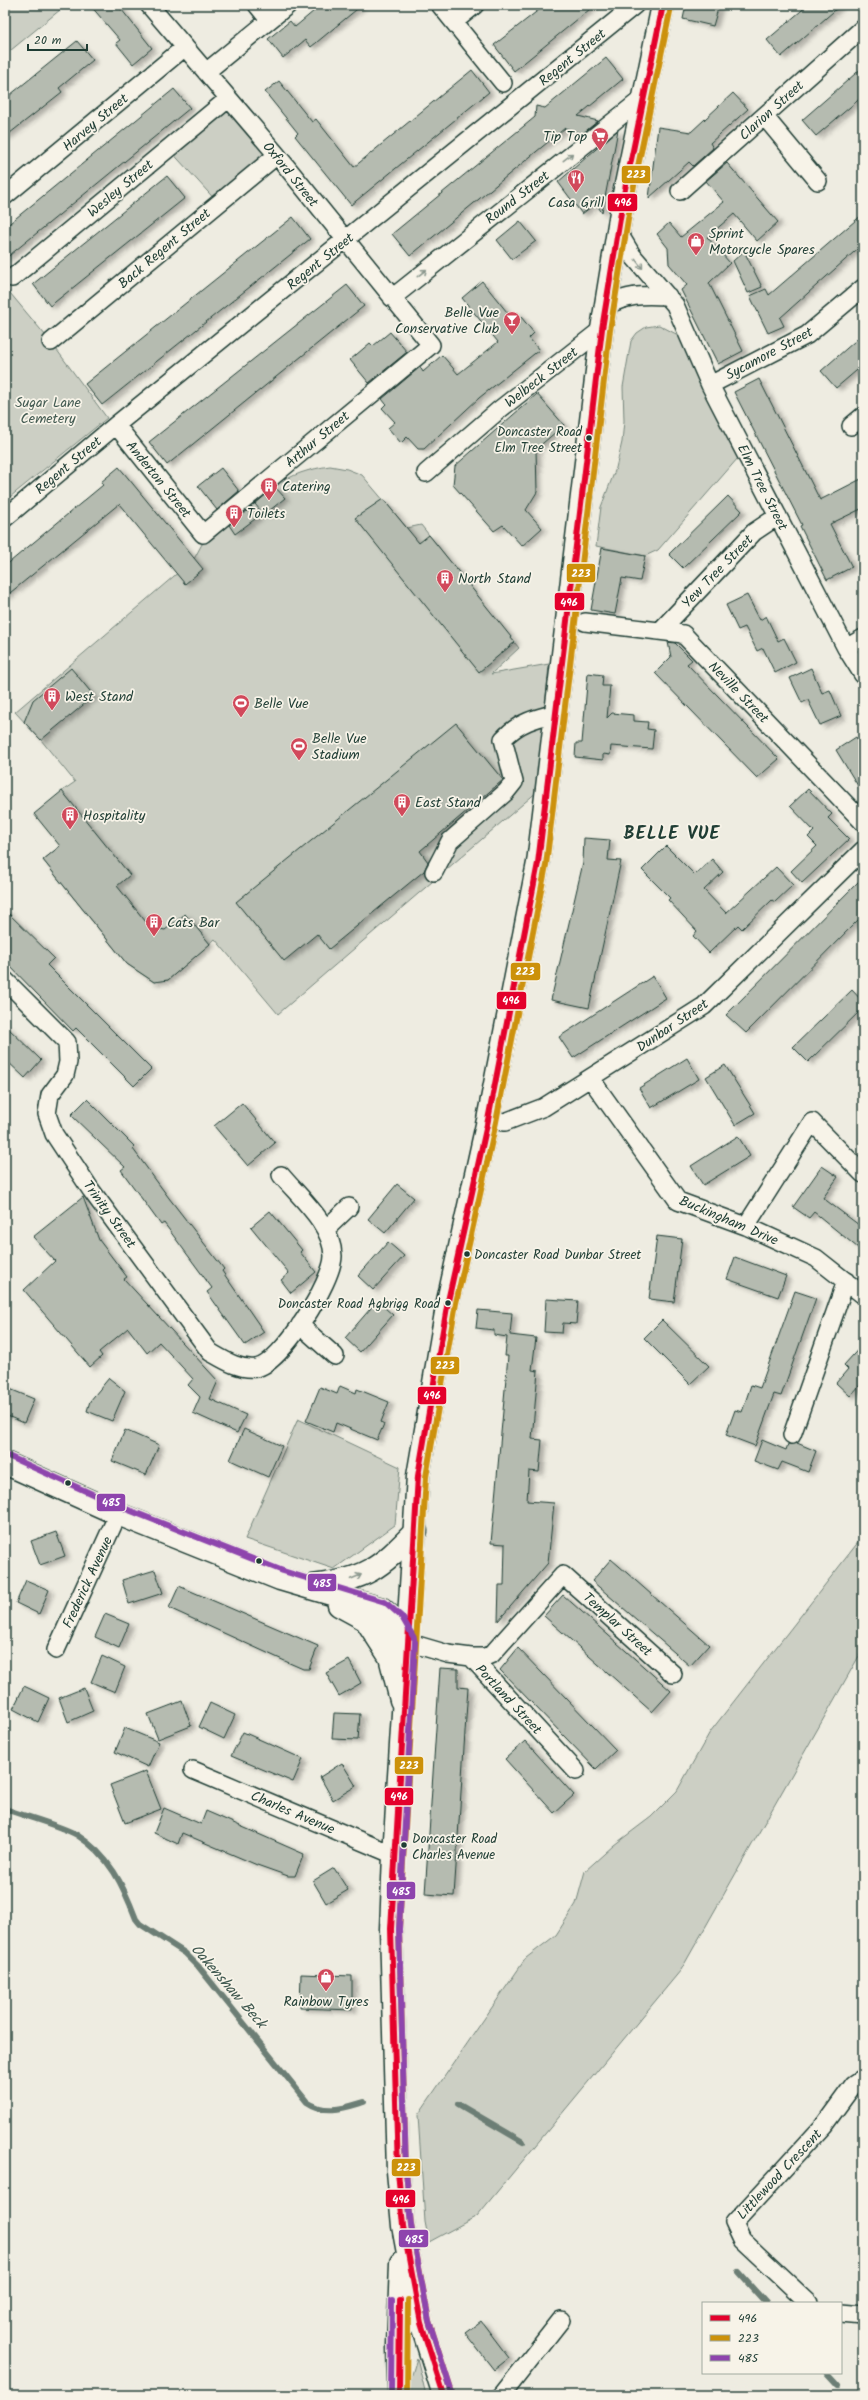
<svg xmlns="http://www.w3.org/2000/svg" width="868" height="2400" font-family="Kalam,sans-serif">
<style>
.green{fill:#cccfc4;stroke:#76867c}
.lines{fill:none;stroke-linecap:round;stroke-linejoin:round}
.stream{stroke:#6c7e74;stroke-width:6}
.building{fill:#b5bbb0;stroke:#1f3d34;filter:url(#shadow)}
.street-casing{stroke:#1f3d34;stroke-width:20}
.secondary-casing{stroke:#1f3d34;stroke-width:25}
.highway-casing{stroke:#1f3d34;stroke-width:25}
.street{stroke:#f7f3e8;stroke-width:17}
.secondary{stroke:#f7f3e8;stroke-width:22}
.highway{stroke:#f7f3e8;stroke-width:22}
.bus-1-casing{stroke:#f7f3e8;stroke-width:9}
.bus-2-casing{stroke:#f7f3e8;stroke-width:9}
.bus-3-casing{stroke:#f7f3e8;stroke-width:9}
.bus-1{stroke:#e4002b;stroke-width:6}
.bus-2{stroke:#cc910a;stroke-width:6}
.bus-3{stroke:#8e44ad;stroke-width:6}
.oneway{stroke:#8b988e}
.bus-dot{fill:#1f3d34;stroke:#f7f3e8;stroke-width:1.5}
.labels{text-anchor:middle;stroke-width:3.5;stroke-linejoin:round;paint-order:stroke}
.bus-label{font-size:13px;fill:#1f3d34;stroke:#f7f3e8;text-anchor:end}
.street-label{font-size:14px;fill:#1f3d34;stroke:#f7f3e8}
.poi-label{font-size:14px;fill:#1f3d34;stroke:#f7f3e8;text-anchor:start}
.park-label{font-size:14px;fill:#425a51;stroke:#f7f3e8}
.water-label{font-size:15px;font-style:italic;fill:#3f584f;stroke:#f7f3e8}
.district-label{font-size:18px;font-weight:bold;letter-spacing:1px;fill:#1f3d34;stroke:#f7f3e8}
.line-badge{stroke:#f7f3e8;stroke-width:1.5}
.badge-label{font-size:11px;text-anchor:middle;font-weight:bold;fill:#fff}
</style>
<defs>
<filter id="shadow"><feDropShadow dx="4.5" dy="2.5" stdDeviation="2" flood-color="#0004"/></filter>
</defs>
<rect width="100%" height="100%" fill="#eeece1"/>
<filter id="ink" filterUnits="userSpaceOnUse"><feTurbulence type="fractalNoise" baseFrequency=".025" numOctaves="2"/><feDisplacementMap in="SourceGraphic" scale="8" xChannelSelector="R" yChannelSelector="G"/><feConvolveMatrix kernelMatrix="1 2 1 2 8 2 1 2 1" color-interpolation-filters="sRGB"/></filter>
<g filter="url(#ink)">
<path class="green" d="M5,5H66L5,55Z
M228,99L277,155L218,203L168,148Z
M5,287L51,342L107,418L5,501Z
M659,325L680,336L738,458L658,550L645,556L596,546L601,507L616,468L622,442L624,421L623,387L631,341L637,333L646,327Z
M330,466L347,469L362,475L407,528L421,525L519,648L491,674L549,664L538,791L278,1014L215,939L168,980L154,982L127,964L43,860L60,846L62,791L75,782L41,740L15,712L194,559L202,544L275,487C291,474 310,469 330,466Z
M298,1419L400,1467L395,1525L334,1569L245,1539Z
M863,1536V1649L681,1970L477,2216L429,2242L425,2222L418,2115L526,1958L556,1935L576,1904L585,1871L614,1845L651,1817L677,1791L710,1732Z
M417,2358L426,2395H410L411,2378Z"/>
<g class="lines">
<path class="stream" d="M5,1809C24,1816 62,1826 77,1835C110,1856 123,1885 136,1919L140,1924L185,1953L198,1966L307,2102C326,2115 344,2108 364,2102
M458,2104L523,2142
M739,2273L766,2303
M828,2373L839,2385"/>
</g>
<path class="building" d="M90,5H118L152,48L133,64L116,43L120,40Z
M321,5H362L311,47L305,40L283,58L268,39L290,21L295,27Z
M545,5H595L514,71L494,45Z
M686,5H719L713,26L683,19Z
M808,5H841L781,57L767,40Z
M77,41L93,60L59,88L62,92L5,137V99Z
M606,58L623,79L578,116L598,121L582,134L565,128L410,256L392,234L535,117L536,106L545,108Z
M863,67V96L816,136L802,120Z
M472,70L489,92L351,205L295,136L298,133L265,92L279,81L312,122L316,119L354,167Z
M174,89L190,108L5,259V227Z
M733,93L748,109L710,143L713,148L693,166L689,162L649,198L658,127L691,132Z
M618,130L602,213L596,203L582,214L558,182Z
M727,163L778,222L757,241L734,214L707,237L730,263L709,283L743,351L718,364L681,290L687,285L669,264L668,248L657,234L669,223L681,237L724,202L706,181Z
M167,176L185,198L50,306L33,284Z
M863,214V244L780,318L784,326L768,333L750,296L766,289L769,295Z
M293,217L310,239L102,405L85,384Z
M520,221L536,241L512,259L497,240Z
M744,251L762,287L748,293L733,261Z
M482,281L511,317L517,312L534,333L529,338L539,350L479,398L424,449H418L407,437L401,443L388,428L395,422L382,408L386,404L382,399L420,367L423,372L442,355L458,374L498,342L462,298Z
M347,285L364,306L167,465L149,442Z
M390,332L407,352L369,383L350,360L370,343L373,346Z
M863,334V365L836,388L821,371Z
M759,379L820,500L863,478V508L830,524L852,567L827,580L800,526L802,525L734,392Z
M537,394L564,425L536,449L537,492L526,510L542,528L522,546L503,525L494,531L453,485L455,466Z
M119,467L203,569L185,584L119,504L5,597V566L103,485L101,482Z
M221,468L239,491L217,510L198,486Z
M275,487L285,498L264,515L255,504Z
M728,496L742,511L683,568L669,554Z
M383,499L419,543L429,535L515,642L479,672L355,518Z
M252,507L259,516L235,534L229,525Z
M602,548L645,556L640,581L622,578L615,614L591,610Z
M747,595L760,620L766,616L778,641L784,638L796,662L775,673L763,648L757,651L745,627L738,630L726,605Z
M668,642L675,643L692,660L687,664L779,759L757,778L655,673L671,657Z
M71,668L94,696L41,740L24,722L33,700Z
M811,668L822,693L830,690L841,716L820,725L808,700L802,703L790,678Z
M588,673L603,675L602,686H610L607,718L612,713L634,715V721L648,722L647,729L654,730L652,749L611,746L610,755L603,754V760L575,757L576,743H582Z
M456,723L503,780L420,851L428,862L424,871L329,949L317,934L284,961L236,902Z
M856,737L863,748V794L836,750Z
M808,789L832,814L828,818L849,839L802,883L791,871L817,846L808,837L814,831L790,806Z
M62,791L130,875L117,886L150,927L165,930L185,914L210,944L168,980L154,982L127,964L43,860L60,846L34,814Z
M584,838L610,840L608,860L621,861L589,1008L551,1000L583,863Z
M666,846L695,875L712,859L723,872L704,890L726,913L776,867L793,885L775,902L772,900L742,929L738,925L709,953L693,936L697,931L668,900L670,898L642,870Z
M863,877V915L746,1033L726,1015Z
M5,910L54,958L47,965L151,1069L134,1086L76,1028L73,1031L5,961Z
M653,976L666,998L573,1058L559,1037Z
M852,990L863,1002V1008L808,1062L793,1047Z
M5,1025L41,1060L25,1078L5,1059Z
M687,1058L699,1079L651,1108L639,1088Z
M725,1065L755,1113L735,1125L706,1077Z
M87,1099L135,1147L133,1149L169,1198L224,1269L222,1271L264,1332L245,1345L207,1292L212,1288L164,1223L161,1225L121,1170L125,1167L71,1115Z
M242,1103L275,1143L248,1166L214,1126Z
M738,1136L750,1156L703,1185L691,1166Z
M822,1166L838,1177L823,1198L863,1228V1252L814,1212L809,1218L793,1207Z
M397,1184L414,1198L385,1233L368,1219Z
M83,1197L99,1240L127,1277L124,1279L218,1381L210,1399L246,1415L237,1433L193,1413L200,1397L188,1385L193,1379L159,1342L147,1353L128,1328L99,1352L102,1356L90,1367L24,1290L55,1261L33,1237Z
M270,1211L302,1250L300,1252L316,1272L291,1293L281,1280L289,1273L251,1227Z
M657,1236L682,1239L674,1302L649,1299Z
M388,1242L404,1256L373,1290L358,1276Z
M735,1257L786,1276L778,1297L727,1279Z
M795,1291L816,1298L781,1396L774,1394L755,1446L726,1435L735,1410L742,1412L751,1385L760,1388Z
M546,1299L578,1301L576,1324L563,1323L562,1333L544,1332Z
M377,1301L393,1315L360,1352L345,1338Z
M478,1310L512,1313L510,1335L536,1338L532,1370L538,1371L532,1439L542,1440L539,1472L529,1471L527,1501L554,1503L548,1563L498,1621L499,1585H504L505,1544L491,1543L508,1356H505L507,1337L494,1335V1330L476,1328Z
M662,1320L709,1366L690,1384L644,1338Z
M863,1344V1382L850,1396L836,1383L848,1369L844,1365Z
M109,1378L125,1391L112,1421L87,1411L90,1401Z
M340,1386L356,1393L357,1389L389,1402L381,1422L384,1424L377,1440L336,1423L333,1432L306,1421L320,1387L337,1394Z
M5,1387L34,1399L24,1423L5,1415Z
M244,1429L282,1446L268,1477L230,1460Z
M125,1430L159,1445L146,1475L112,1461Z
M762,1440L786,1450L788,1444L797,1443L816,1451L808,1472L782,1462L778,1470L754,1461Z
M56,1532L65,1556L40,1565L31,1541Z
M611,1559L709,1645L690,1666L592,1581Z
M155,1570L163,1593L129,1604L122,1580Z
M26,1580L49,1590L39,1614L16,1603Z
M179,1586L318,1646L309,1669H303L287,1662L169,1608Z
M563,1595L671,1691L652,1712L544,1616Z
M105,1614L129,1624L119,1648L95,1637Z
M518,1648L616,1750L596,1769L500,1670Z
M102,1656L125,1667L115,1692L91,1682Z
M349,1660L361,1683L339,1696L326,1673Z
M440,1668L458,1669V1687L468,1688L454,1896L425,1894Z
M24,1686L49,1698L38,1722L13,1709Z
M84,1688L93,1711L68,1722L59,1698Z
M182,1701L191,1726L158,1739L148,1714Z
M210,1703L235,1715L224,1739L199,1727Z
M334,1713L360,1714L358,1740L332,1739Z
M125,1728L159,1742L148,1767L115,1752Z
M243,1732L303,1759L293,1782L231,1756Z
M525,1741L574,1795L554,1813L505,1759Z
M342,1763L356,1786L333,1800L320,1777Z
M146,1771L161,1809L125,1823L110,1785Z
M164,1808L201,1824L206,1811L304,1854L295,1876H288L257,1865L182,1833L178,1844L154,1833Z
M334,1868L348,1890L326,1903L313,1881Z
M301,1974L352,1976V2010L300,2008Z
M481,2321L509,2358L494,2370L465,2333Z"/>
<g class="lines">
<g class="street-casing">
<path id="street" d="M257,5L269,20
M440,5L503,83
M454,22L475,5
M206,72L288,5
M764,116L818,181
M680,191L863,28
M5,196L185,47
M618,232L632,255L675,305L710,385L846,648L863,675
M12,278L228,99
M392,298L643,98
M606,306C629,294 642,295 668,296
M51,342L277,155
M710,385L807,335L863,288
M116,425L203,534L431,345L277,155L149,5
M851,426L863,416
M426,473L499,410L602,329
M5,518L116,425L635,5
M585,622L683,634L863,822
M660,631L754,532L778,516
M846,648L863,638
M434,872L450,841L506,792L514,782L503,739C519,722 536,718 557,713
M5,980L67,1042L68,1062L65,1075L50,1095L47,1114L54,1134L91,1190L210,1352C224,1360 239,1370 256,1368C281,1364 333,1281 333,1256C332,1224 300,1198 281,1175
M591,1079L678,1201L746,1226L816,1258L863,1295
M488,1120L505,1122L544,1107L704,1006L863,850
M746,1226L812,1122L863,1174
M326,1229L349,1207
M300,1325L335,1356
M792,1435L846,1281
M407,1642L448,1654L471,1657L576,1771
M56,1650L118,1514
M471,1657H485L492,1654L563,1575L673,1674
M193,1770L394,1855
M809,2303L742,2240L734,2223L824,2125L854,2084L863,2078
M841,2313L863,2315
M502,2395L561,2320"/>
</g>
<g class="secondary-casing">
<path id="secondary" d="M5,1463L118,1514L280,1579L382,1609L396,1622L407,1642
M313,1586C367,1579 379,1569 416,1531
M339,1605L405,1641
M368,1623L390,1657L401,1700"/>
</g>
<g class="highway-casing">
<path id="highway" d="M399,2395L398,2345L401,2263
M444,2395L421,2323L403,2226L398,2171L391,1929L394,1855L418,1476L448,1301L488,1120L538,863L602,329L624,194L663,5"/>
</g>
<use href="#street" class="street"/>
<use href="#secondary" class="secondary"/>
<use href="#highway" class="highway"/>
<g class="bus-1-casing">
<path id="bus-1" d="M399,2395L400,2300
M444,2395L421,2323L403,2226L398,2171L391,1929L418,1476L448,1301L488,1120L538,863L602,329L624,194L663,5"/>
</g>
<g class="bus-2-casing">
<path id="bus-2" d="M452,2393L429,2321L411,2225L406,2171L399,1929L426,1477L456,1303L496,1122L546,865L610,330L632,195L671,7
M407,2395L408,2300"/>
</g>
<g class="bus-3-casing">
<path id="bus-3" d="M8,1456L121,1507L283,1571L385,1602L402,1617L414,1638
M415,1642L399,1929L406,2171L411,2225L429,2321L452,2393
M391,2395L392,2300"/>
</g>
<use href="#bus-1" class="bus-1"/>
<use href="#bus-2" class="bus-2"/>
<use href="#bus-3" class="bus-3"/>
</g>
<defs><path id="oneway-shaft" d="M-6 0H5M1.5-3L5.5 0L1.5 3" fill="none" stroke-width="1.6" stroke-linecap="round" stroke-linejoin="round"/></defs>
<g class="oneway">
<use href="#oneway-shaft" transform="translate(568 157) rotate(-38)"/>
<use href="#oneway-shaft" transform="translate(639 264) rotate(51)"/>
<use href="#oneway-shaft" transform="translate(422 273) rotate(-38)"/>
<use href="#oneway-shaft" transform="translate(356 1577) rotate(-23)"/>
</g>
</g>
<defs>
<g id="supermarket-pin" transform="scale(0.9)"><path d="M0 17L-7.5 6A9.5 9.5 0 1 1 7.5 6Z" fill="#d1495b" stroke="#f7f3e8"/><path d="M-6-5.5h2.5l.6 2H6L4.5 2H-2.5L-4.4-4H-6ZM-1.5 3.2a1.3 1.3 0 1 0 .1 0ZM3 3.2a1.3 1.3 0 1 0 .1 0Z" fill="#fff"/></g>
<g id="restaurant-pin" transform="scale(0.9)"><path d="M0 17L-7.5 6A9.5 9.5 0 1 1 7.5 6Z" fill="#d1495b" stroke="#f7f3e8"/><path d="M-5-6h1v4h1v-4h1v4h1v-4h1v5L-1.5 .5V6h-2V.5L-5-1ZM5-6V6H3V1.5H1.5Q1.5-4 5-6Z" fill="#fff"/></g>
<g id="shop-pin" transform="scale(0.9)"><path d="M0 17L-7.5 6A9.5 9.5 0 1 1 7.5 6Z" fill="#d1495b" stroke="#f7f3e8"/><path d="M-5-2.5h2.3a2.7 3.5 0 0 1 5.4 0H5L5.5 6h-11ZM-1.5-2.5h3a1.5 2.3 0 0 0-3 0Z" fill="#fff"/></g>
<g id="bar-pin" transform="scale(0.9)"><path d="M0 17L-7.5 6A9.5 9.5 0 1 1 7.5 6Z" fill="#d1495b" stroke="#f7f3e8"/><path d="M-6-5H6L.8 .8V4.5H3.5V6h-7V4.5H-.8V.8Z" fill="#fff"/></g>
<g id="building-pin" transform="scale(0.9)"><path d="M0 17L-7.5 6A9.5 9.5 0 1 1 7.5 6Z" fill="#d1495b" stroke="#f7f3e8"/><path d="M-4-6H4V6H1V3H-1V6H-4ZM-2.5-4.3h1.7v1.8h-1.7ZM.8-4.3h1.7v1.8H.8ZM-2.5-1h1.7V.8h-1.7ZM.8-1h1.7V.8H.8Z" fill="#fff"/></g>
<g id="stadium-pin" transform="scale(0.9)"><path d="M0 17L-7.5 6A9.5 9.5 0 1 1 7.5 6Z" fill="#d1495b" stroke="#f7f3e8"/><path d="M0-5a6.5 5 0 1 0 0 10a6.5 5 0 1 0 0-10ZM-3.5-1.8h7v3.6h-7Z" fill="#fff"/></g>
</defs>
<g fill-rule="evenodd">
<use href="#supermarket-pin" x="600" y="136"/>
<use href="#restaurant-pin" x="576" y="178"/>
<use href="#shop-pin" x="696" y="241"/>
<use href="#bar-pin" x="512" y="320"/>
<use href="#building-pin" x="269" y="486"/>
<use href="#building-pin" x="234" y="513"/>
<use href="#building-pin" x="445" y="578"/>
<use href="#building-pin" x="52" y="696"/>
<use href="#stadium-pin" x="241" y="703"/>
<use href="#stadium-pin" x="299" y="746"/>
<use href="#building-pin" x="402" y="802"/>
<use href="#building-pin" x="70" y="815"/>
<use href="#building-pin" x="154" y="922"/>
<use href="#shop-pin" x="326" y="1977"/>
</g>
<g class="bus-dot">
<circle cx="589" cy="438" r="3.5"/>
<circle cx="467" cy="1254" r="3.5"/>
<circle cx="448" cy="1303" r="3.5"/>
<circle cx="68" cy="1483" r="3.5"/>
<circle cx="259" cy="1561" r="3.5"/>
<circle cx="404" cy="1845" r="3.5"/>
</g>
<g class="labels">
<g class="bus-label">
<text x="582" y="436">Doncaster Road<tspan x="582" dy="16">Elm Tree Street</tspan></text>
<text x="474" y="1259" text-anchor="start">Doncaster Road Dunbar Street</text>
<text x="440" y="1308">Doncaster Road Agbrigg Road</text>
<text x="412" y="1843" text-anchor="start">Doncaster Road<tspan x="412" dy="16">Charles Avenue</tspan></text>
</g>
<g class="street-label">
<text transform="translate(572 57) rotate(-39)" y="5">Regent Street</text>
<text transform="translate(771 110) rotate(-42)" y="5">Clarion Street</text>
<text transform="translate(95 122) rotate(-40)" y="5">Harvey Street</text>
<text transform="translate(291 174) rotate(51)" y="5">Oxford Street</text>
<text transform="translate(120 188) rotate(-40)" y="5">Wesley Street</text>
<text transform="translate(517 197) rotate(-38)" y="5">Round Street</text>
<text transform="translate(164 248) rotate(-40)" y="5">Back Regent Street</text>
<text transform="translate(320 261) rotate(-39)" y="5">Regent Street</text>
<text transform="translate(769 353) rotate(-28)" y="5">Sycamore Street</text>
<text transform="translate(541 377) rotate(-38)" y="5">Welbeck Street</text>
<text transform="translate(317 439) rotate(-40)" y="5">Arthur Street</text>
<text transform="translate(68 465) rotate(-40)" y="5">Regent Street</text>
<text transform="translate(159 479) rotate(51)" y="5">Anderton Street</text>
<text transform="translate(763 487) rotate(63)" y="5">Elm Tree Street</text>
<text transform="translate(717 571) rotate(-46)" y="5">Yew Tree Street</text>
<text transform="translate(739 692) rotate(46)" y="5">Neville Street</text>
<text transform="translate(672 1025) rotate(-34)" y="5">Dunbar Street</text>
<text transform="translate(110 1214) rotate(54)" y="5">Trinity Street</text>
<text transform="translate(729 1220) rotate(23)" y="5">Buckingham Drive</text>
<text transform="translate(87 1582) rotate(-65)" y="5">Frederick Avenue</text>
<text transform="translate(618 1624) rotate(42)" y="5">Templar Street</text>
<text transform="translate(509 1699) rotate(47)" y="5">Portland Street</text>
<text transform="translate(293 1812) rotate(23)" y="5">Charles Avenue</text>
<text transform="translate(779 2174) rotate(-47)" y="5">Littlewood Crescent</text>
</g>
<g class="poi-label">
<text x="587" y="141" text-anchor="end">Tip Top</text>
<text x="576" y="207" text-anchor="middle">Casa Grill</text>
<text x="709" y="238">Sprint<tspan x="709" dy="16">Motorcycle Spares</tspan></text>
<text x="499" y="317" text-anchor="end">Belle Vue<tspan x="499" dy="16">Conservative Club</tspan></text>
<text x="282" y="491">Catering</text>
<text x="247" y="518">Toilets</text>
<text x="458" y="583">North Stand</text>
<text x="65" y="701">West Stand</text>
<text x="254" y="708">Belle Vue</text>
<text x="312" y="743">Belle Vue<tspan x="312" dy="16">Stadium</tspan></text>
<text x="415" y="807">East Stand</text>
<text x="83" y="820">Hospitality</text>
<text x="167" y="927">Cats Bar</text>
<text x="326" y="2006" text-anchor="middle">Rainbow Tyres</text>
</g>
<g class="park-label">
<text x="48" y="407">Sugar Lane<tspan x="48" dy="16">Cemetery</tspan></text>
</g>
<g class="water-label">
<text transform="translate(229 1986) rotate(49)" y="5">Oakenshaw Beck</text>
</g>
<g class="district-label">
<text x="672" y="839">BELLE VUE</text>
</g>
</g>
<g class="line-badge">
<rect x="621" y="165" width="30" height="19" rx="4" fill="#cc910a"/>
<rect x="607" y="193" width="31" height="19" rx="4" fill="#e4002b"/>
<rect x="566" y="563" width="30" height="20" rx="4" fill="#cc910a"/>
<rect x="554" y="592" width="31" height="19" rx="4" fill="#e4002b"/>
<rect x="510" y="962" width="31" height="19" rx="4" fill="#cc910a"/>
<rect x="496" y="991" width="31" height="19" rx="4" fill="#e4002b"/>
<rect x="430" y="1356" width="30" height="19" rx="4" fill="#cc910a"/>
<rect x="417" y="1386" width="30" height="19" rx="4" fill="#e4002b"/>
<rect x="96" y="1493" width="30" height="19" rx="4" fill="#8e44ad"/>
<rect x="307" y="1573" width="30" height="19" rx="4" fill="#8e44ad"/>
<rect x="394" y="1756" width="30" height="19" rx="4" fill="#cc910a"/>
<rect x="384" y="1787" width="30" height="19" rx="4" fill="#e4002b"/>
<rect x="386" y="1881" width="30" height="19" rx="4" fill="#8e44ad"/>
<rect x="391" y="2158" width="30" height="19" rx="4" fill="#cc910a"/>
<rect x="385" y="2189" width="31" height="19" rx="4" fill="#e4002b"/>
<rect x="398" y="2229" width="31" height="19" rx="4" fill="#8e44ad"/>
</g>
<g class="badge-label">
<text x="636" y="178">223</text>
<text x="623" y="206">496</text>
<text x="581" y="577">223</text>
<text x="569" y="606">496</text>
<text x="525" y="975">223</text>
<text x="511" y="1004">496</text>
<text x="445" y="1369">223</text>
<text x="432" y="1399">496</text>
<text x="111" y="1506">485</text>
<text x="322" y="1587">485</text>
<text x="409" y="1769">223</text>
<text x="399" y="1800">496</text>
<text x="401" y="1895">485</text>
<text x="406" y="2171">223</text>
<text x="401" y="2203">496</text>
<text x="414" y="2243">485</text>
</g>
<rect width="868" height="2400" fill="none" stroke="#f7f3e8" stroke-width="20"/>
<rect x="10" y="10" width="848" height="2380" fill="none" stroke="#1f3d34" stroke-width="1.5" filter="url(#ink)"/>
<rect x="702" y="2302" width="140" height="72" fill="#f7f3e8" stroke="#a1aaa0"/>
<rect x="710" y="2315" width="20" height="6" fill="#e4002b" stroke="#a1aaa0"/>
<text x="738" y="2322" font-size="12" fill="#1f3d34">496</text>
<rect x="710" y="2335" width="20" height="6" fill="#cc910a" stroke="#a1aaa0"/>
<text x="738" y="2342" font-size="12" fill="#1f3d34">223</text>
<rect x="710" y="2355" width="20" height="6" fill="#8e44ad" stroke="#a1aaa0"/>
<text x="738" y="2362" font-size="12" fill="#1f3d34">485</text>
<path d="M28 44v6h59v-6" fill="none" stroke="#1f3d34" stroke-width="2"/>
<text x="34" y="44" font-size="12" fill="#1f3d34" stroke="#f7f3e8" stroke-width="3" paint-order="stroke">20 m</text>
</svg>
